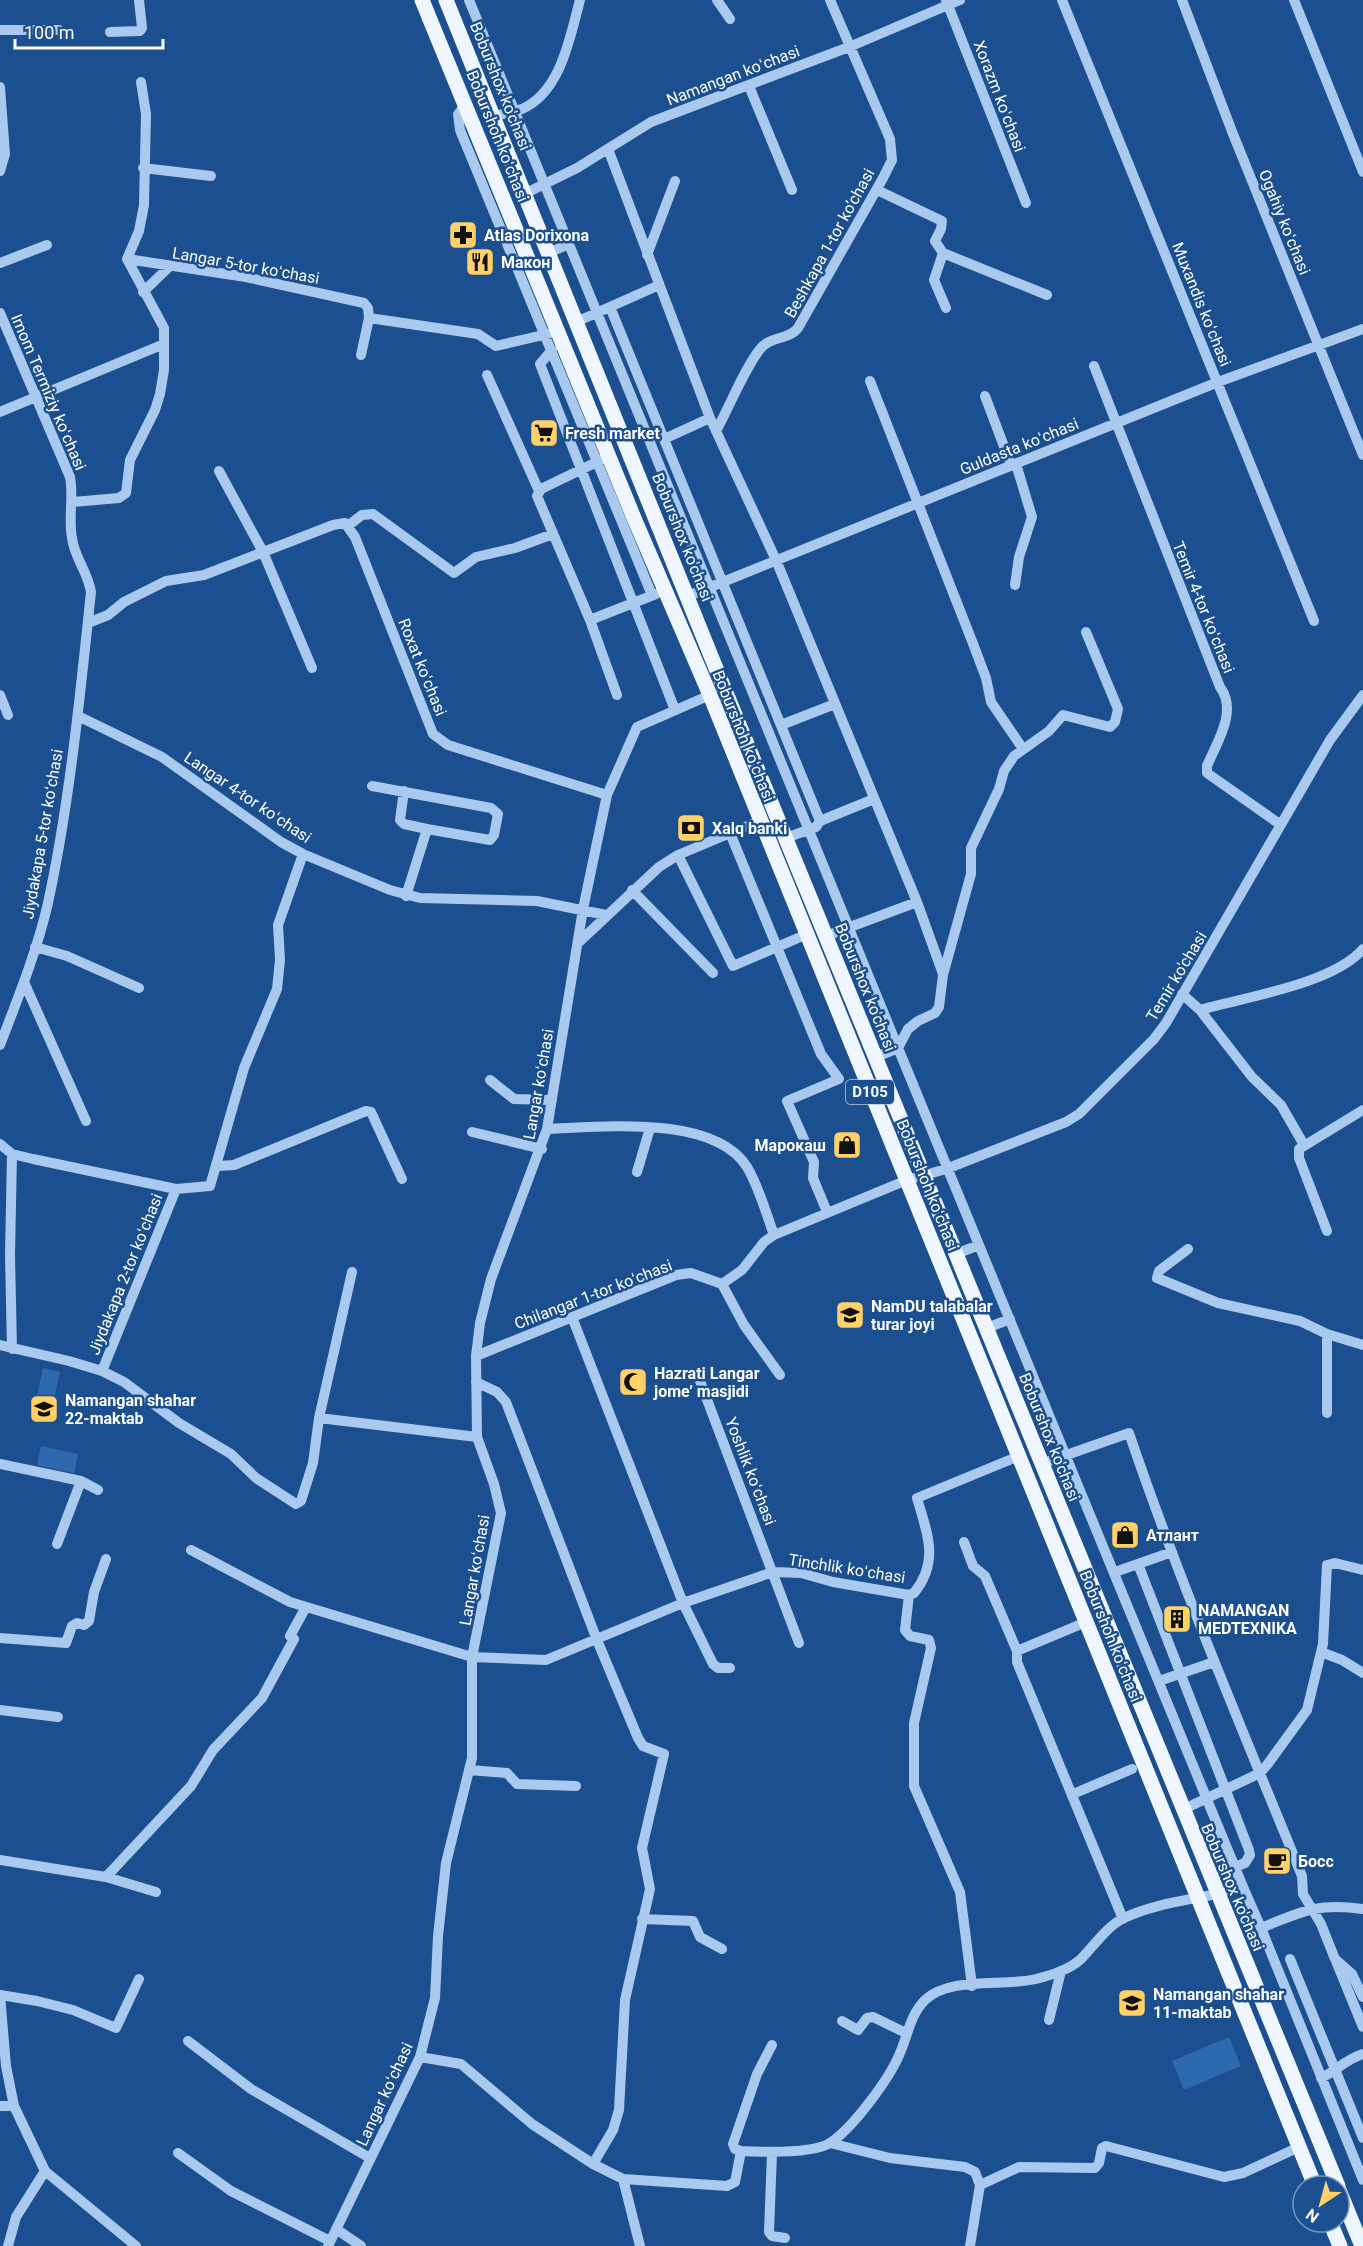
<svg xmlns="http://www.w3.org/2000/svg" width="1363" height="2246" font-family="Roboto,sans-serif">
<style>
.park{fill:#2e69ad}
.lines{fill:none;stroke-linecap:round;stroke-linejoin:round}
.minor{stroke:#a9c9ee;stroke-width:10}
.major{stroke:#f0f6ff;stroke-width:15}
.labels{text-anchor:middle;stroke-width:5;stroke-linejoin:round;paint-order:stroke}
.shield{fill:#1b4f8f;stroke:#bbcadd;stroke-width:1.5}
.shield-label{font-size:15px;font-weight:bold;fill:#fff}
.street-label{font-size:16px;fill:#fff;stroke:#1b4f8f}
.poi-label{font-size:16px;font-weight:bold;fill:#fff;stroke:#1b4f8f;text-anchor:start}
</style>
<rect width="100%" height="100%" fill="#1b4f8f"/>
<path class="park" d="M43,1368L60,1372L53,1404L36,1401Z
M41,1446L78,1454L74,1473L37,1465Z
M1229,2037L1241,2066L1184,2090L1172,2061Z"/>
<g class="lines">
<path class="minor" d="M469,0L898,1048L876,1057
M717,0L730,19
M946,0L1026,203
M1062,0L1314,621
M1182,0L1233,134L1363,455
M1294,0L1363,172
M0,30H59
M110,32L140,31L142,28L139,0
M749,86L792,190
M0,87L5,154L0,171
M466,104L458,114L460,130L652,595
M494,116C503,114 513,112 522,109C561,92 570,37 580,0
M608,149L710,418L776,560L917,902L943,974
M143,168L211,176
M877,190L942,221L941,229L935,241L943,253L1047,295
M524,194L577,168L651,122L849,47L960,0
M548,253L569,244
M943,253L934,280L946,308
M647,255L675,181
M127,259L246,277L364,303L368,308L369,318L478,334L496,346L552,333
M127,259L139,231L144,205L146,114L141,82
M0,263L47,245
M143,292L169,267
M610,307L820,821L816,827L786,838
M0,313L70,477C74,498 68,518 72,538C74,557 88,572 91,592C80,695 70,801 48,903C37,951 18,998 0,1045
M576,322L657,286
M552,350L540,364L675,710
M361,355L369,318
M1094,366L1220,687C1238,711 1217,742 1207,766V773L1281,825
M487,375L539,491
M870,381L972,641L986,678L991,702L1023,749
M985,396L1011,465
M0,412L164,344V328L127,259
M716,431C729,408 745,367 761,348C771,336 789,340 798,328L883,178L892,160L890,139L830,0
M664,439L710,418
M603,459L541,489L537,496L590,620L656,594
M219,471L263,552L312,668
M73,502L119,498L126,493L130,460L155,410L160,394L164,370V344
M349,525L362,515L373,514L454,573L476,557L515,548L553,534
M1015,585L1019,557L1032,517L1016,464
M688,596L1218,382L1363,329
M590,620L617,695
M88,623L108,615L124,602L166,581L204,575L333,525L345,523L355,537L433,734L448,745L607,795
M1086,632L1118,709L1115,722L1110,727L1063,715L1049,731L1014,756L1004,771L999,789L971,848V874L943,975L939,1007L935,1013L918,1021L908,1029L898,1048L1243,1887
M0,695L8,715
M78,716L162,757L281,842L303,854L390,890L420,898L537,901L606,915
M781,725L835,704
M372,786L491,808L498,814L494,835L490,840L427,829L406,896
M404,791L400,820L404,824L427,829
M820,821L874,799
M730,833L821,1054L839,1079L787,1101L814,1162L813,1178L827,1212
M678,855L733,966L805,935
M632,890L713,973
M826,936L917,902
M578,943L659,867L678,855L759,821
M35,947L67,956L139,988
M24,982L86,1121
M1182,994L1200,1010L1252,1077L1281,1105L1304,1145
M1200,1010C1245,997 1333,984 1363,949
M490,1080L514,1099L552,1100
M547,1129C601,1127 714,1114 747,1167C759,1187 766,1213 774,1235
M472,1132L542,1149
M0,1144L12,1154L33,1159L176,1189L210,1186L244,1068L277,989L280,960L278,925L303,854
M12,1154L10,1255L12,1349
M218,1166L234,1165L366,1111L371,1112L402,1179
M637,1172L650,1128
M1327,1231L1299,1158V1149L1363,1110
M1188,1249L1159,1271L1157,1278L1218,1303L1300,1321L1327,1334L1363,1345
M956,1254L979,1245
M722,1284L744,1325L780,1375
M572,1317L683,1603L713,1664L718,1668H730
M987,1328L1010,1319
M1327,1334V1413
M0,1345L69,1361L102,1371L124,1382L179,1423L231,1454L256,1478L296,1504L301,1501L313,1463L319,1418L477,1437
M476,1356L676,1275L691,1273L722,1284L742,1270L764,1242L774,1235L907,1180L946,1169L1066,1122L1079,1114L1154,1039L1166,1023L1330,740L1363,695
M102,1371L176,1189
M700,1381L799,1643
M476,1382L497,1392L506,1402L597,1640L638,1738L643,1746L664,1754L642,1848L650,1889L625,2000L619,2110L613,2130L593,2164
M319,1418L352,1272
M0,1464L81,1481L57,1544
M1041,1464L1129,1433C1180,1583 1242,1729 1302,1876L1303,1894L1321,1924L1335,1959L1352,1974L1363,1997
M81,1481L98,1490
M964,1542L973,1566L985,1576L1017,1651V1662L1123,1919
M191,1550L290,1602L472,1657L546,1660L683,1603L773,1572L801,1573L833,1582L909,1595L914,1593C940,1561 927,1533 917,1498L1019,1456
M1138,1564L1249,1850L1250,1855L1245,1863L1209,1877
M1115,1572L1172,1552
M909,1595L905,1630L910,1636L929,1640L931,1648L914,1723V1786L960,1892L972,1986
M0,1638L66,1643L72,1626L77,1623L84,1625L89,1621L94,1592L106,1559
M1017,1651L1086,1622
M1321,1652L1342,1660L1363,1673
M1159,1681L1214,1662
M0,1710L58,1717
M469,1770L507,1773L517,1784L576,1786
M1073,1794L1132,1769
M1182,1810L1260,1773L1267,1765L1307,1710L1323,1644L1327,1565L1335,1563L1363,1570
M0,1860L106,1877L156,1892
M106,1877L191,1786L213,1750L262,1698L294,1639L290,1636L306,1607
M642,1919L693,1921L700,1937L722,1949
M1261,1928L1363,2180
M1290,1959L1363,2138
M1336,1961L1363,2027
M0,1995L6,2066L14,2106L45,2171L136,2246
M0,1995L37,2001L73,2010L116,2028L139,1979
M1049,2020L1061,1971
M842,2021L858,2030L867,2018L873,2017L906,2033
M188,2041L251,2089L370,2158
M420,2057L461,2064L532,2124L593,2164L623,2179L727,2186L735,2182L741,2151C762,2152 812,2154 830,2143C853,2128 890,2078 900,2053C908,2035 910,2015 925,2000C950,1976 1003,1987 1036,1979C1051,1975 1069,1970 1081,1959C1094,1946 1107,1926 1124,1918C1162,1900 1203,1900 1243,1887L1261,1928C1303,1911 1316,1903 1363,1909
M1321,2078C1339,2070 1342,2061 1363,2054
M0,2106H14
M830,2143L890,2158L965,2167L975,2172L980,2185L970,2246
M741,2151L735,2149L733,2144L757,2074L772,2045
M178,2153L231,2191L330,2241
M772,2153L769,2232L772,2236L785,2238
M623,2179L640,2246
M980,2185L1019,2167L1095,2168L1099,2163L1102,2148L1106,2146L1224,2177L1243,2173L1299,2147
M336,2229L361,2246
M8,2246L16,2217L45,2171
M328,2246L420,2057L435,1998L438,1936L446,1863L472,1758V1657L501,1513L494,1484L477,1437L476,1356L480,1323L491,1279L547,1129L583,909L607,795L637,727L710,695"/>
<path class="major" d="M422,0L634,518L710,695L1315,2186
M446,0L711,656L1338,2186
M1339,2190L1362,2246
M1330,2222L1340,2246"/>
</g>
<defs>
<g id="pharmacy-square" transform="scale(1.5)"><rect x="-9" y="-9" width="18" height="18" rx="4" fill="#ffd166" stroke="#1b4f8f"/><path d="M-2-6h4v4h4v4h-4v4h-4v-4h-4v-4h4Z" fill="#111"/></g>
<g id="restaurant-square" transform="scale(1.5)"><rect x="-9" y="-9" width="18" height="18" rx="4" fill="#ffd166" stroke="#1b4f8f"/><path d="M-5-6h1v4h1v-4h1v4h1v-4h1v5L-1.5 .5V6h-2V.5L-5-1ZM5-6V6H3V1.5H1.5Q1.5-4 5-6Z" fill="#111"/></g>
<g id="supermarket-square" transform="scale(1.5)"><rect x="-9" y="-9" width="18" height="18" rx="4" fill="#ffd166" stroke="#1b4f8f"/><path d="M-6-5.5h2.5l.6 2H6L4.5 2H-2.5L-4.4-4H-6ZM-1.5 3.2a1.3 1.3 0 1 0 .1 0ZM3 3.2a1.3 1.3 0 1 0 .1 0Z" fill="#111"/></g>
<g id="bank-square" transform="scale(1.5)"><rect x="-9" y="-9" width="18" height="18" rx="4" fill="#ffd166" stroke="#1b4f8f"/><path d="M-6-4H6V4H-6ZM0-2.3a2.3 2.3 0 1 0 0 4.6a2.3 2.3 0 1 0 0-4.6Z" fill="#111"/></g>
<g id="shop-square" transform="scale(1.5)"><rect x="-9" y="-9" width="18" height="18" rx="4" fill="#ffd166" stroke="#1b4f8f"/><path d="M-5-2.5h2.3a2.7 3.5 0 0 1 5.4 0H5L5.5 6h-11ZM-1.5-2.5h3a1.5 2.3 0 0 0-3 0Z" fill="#111"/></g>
<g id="school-square" transform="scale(1.5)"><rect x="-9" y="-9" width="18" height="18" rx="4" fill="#ffd166" stroke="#1b4f8f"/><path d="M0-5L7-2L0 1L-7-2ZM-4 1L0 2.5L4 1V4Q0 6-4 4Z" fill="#111"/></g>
<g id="mosque-square" transform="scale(1.5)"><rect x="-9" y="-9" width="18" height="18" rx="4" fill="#ffd166" stroke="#1b4f8f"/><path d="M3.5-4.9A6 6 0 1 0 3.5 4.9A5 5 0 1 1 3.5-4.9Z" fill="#111"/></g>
<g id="building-square" transform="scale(1.5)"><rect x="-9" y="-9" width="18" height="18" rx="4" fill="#ffd166" stroke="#1b4f8f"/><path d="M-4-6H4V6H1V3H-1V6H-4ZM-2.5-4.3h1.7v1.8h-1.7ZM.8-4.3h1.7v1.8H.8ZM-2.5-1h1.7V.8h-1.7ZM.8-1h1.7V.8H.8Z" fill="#111"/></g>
<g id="cafe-square" transform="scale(1.5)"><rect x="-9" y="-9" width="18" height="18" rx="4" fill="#ffd166" stroke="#1b4f8f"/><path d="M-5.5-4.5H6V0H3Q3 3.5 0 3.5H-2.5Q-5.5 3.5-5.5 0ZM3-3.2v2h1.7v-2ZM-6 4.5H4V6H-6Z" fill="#111"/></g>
</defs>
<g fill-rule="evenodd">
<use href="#pharmacy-square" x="463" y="235"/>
<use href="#restaurant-square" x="480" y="262"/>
<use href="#supermarket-square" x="544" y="433"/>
<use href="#bank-square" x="691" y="828"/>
<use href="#shop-square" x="847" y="1145"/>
<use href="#school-square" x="850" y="1315"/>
<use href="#mosque-square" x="633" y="1382"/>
<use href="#school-square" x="44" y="1409"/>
<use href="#shop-square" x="1125" y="1535"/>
<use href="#building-square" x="1177" y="1619"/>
<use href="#cafe-square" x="1277" y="1861"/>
<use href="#school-square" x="1132" y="2003"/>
</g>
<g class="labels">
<rect class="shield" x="846" y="1080" width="48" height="24" rx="4.5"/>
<g class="shield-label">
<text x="870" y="1097">D105</text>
</g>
<g class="street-label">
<text transform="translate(733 75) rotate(-21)" y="6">Namangan koʻchasi</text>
<text transform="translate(501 86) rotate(68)" y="6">Boburshox ko'chasi</text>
<text transform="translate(1000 96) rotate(69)" y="6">Xorazm koʻchasi</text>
<text transform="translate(498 136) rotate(68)" y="6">Boburshoh koʻchasi</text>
<text transform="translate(1285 222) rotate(68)" y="6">Ogahiy koʻchasi</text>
<text transform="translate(829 243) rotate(-61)" y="6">Beshkapa 1-tor koʼchasi</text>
<text transform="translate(246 265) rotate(10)" y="6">Langar 5-tor koʻchasi</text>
<text transform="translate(1202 304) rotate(68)" y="6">Muxandis koʻchasi</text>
<text transform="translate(49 392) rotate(67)" y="6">Imom Termiziy koʻchasi</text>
<text transform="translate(1019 446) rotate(-22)" y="6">Guldasta koʻchasi</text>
<text transform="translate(683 537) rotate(68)" y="6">Boburshox ko'chasi</text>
<text transform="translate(1204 607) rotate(68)" y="6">Temir 4-tor koʻchasi</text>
<text transform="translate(423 667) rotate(68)" y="6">Roxat koʻchasi</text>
<text transform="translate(744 736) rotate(68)" y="6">Boburshoh koʻchasi</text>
<text transform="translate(248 797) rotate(34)" y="6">Langar 4-tor koʻchasi</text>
<text transform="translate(42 834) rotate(-80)" y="6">Jiydakapa 5-tor koʻchasi</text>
<text transform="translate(1176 976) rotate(-59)" y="6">Temir ko'chasi</text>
<text transform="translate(866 987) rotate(68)" y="6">Boburshox ko'chasi</text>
<text transform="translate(538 1084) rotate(-80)" y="6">Langar koʻchasi</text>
<text transform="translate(928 1185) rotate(68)" y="6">Boburshoh koʻchasi</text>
<text transform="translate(125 1274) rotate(-68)" y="6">Jiydakapa 2-tor koʻchasi</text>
<text transform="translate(593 1294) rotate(-21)" y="6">Chilangar 1-tor koʻchasi</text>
<text transform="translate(1050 1437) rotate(68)" y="6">Boburshox ko'chasi</text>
<text transform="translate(751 1471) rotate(69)" y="6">Yoshlik koʻchasi</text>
<text transform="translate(847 1568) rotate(9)" y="6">Tinchlik koʻchasi</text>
<text transform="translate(474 1570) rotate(-80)" y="6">Langar koʻchasi</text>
<text transform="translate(1111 1636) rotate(68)" y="6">Boburshoh koʻchasi</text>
<text transform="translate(1233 1887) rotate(67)" y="6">Boburshox ko'chasi</text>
<text transform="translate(384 2094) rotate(-65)" y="6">Langar koʻchasi</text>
</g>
<g class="poi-label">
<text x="484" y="241">Atlas Dorixona</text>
<text x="501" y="268">Макон</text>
<text x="565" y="439">Fresh market</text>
<text x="712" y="834">Xalq banki</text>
<text x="826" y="1151" text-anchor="end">Марокаш</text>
<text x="871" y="1312">NamDU talabalar<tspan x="871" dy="18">turar joyi</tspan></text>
<text x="654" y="1379">Hazrati Langar<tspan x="654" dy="18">jome’ masjidi</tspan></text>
<text x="65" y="1406">Namangan shahar<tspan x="65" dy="18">22-maktab</tspan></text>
<text x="1146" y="1541">Атлант</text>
<text x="1198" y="1616">NAMANGAN<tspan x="1198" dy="18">MEDTEXNIKA</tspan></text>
<text x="1298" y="1867">Босс</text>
<text x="1153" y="2000">Namangan shahar<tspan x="1153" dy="18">11-maktab</tspan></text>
</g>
</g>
<g transform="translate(1321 2204) rotate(216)"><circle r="28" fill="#1b4f8f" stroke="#7695bc" stroke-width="1.5"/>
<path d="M0-4.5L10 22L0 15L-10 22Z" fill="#ffd166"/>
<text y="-9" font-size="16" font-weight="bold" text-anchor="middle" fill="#ffffff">N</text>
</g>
<path d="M15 39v9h148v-9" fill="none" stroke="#ffffff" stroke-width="3"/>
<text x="24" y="39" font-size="18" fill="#ffffff" stroke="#1b4f8f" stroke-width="4.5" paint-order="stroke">100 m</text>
</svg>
